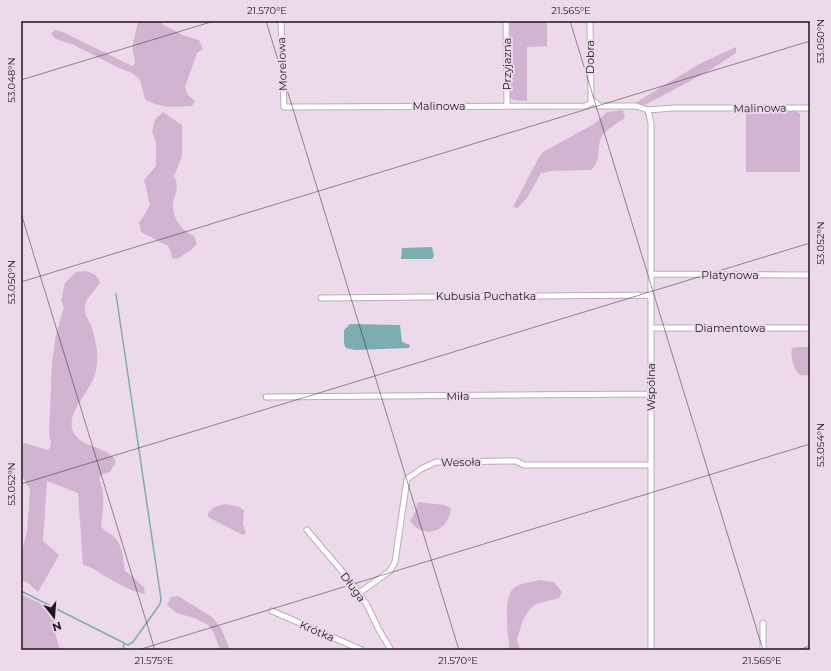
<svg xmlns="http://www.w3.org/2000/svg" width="831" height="671" font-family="Montserrat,sans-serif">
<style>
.green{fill:#d1b5d0}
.water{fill:#7cadaf}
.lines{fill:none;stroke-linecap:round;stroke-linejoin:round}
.stream{stroke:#7cadaf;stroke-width:1.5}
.street-casing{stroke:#bcabbb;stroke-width:7}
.street{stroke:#fff;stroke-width:5}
.ticks{fill:none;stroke:#1d171d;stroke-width:1;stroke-opacity:0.45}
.labels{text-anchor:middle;stroke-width:4;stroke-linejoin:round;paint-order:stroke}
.street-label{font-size:11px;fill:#1d171d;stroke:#ecdaeb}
.neatline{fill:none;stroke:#1d171d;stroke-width:1.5}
.ticks-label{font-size:10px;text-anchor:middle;fill:#1d171d}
</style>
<rect width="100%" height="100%" fill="#ecdaeb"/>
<path class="green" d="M138,21H161L162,24L185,36L199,40L203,49L197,53L185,87L188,95L195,101L192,106C175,107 161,109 145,99L140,80L132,73L117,67L74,45L56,39L51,34L55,30L63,32L132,66L135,64C135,57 131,51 133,44C134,36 137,29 138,21Z
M510,21H547V46L527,47V101L513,100L510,98Z
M736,47V53L707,72L645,105L635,103L701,63Z
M623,110L625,118C618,123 602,131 600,141C597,153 601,160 591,170L552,171L541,173L527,198L518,208L513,207L538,159L543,152L594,124L607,112Z
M749,111H796L800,114V172H746V114Z
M163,112L182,125V157L174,176C181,190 173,194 173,207C174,220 182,231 194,236L197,244L191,250L177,259L172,258L171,252L168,246L141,232L139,222C144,217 146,211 150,205L144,180L156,166V143L152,131L155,119Z
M86,271L96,275L100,282C96,290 87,297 85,305C83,314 89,320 92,328C96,341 99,357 96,370C93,390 65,412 73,431C80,449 111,446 116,462L110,472L103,474L99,478C106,495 103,509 101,526C104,531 108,532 113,536C123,544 123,559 125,571C133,576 137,582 144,587L145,594C133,592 119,584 108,578C99,573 94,567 83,565L78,493L47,481L43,541L59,555L38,592L28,583L21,580V556L27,531L30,489C18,473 21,463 21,444L25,443L47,450L50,448L51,442L49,434L52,361L56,335L64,307L61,301L65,283L76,272Z
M798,347H810V375C807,375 803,376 800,375C794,372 790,355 792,348Z
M418,502L444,505L451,508C449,531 425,541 410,521L415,512Z
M226,504L239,507L244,510L243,524L246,533L243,535L208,517V513L214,507Z
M539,580L554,582L562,592L559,598L536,604L530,609L523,620L517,639L520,650H509C509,635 501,597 515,587C522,583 531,582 539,580Z
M21,594L56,611V622L54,629L60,650H21Z
M178,596L212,617L221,628L230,650H220L214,633L208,625L194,618L177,613L167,605L171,597Z"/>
<path class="water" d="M432,247L434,256L432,259H401L402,248Z
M350,324L400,325L402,342L410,345L409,348L355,350L346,348L344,344V330Z"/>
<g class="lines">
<path class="stream" d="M21,591L128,645L133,642L160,604L161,599L116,294
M123,650L124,644"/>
<g class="street-casing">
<path id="street" d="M281,21L284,107L585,106L593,102
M506,21L507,106
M590,21L591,99L599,106H636L648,110L673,108H810
M648,110L651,123V650
M651,274L810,275
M321,298L651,295
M651,328H810
M266,397L651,394
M307,530L352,583L367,605L379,630L391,650
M359,593L390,571L395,562L407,479L421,469L436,462L516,461L524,465H651
M272,611L362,650
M763,650V623"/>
</g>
<use href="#street" class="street"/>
</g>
<path class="ticks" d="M266,21L459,650M570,21L763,650M21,80L214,21M21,213L155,650M21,282L810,41M21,484L810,243M138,650L810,444M798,650L810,646"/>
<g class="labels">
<g class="street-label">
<text transform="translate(590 57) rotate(-90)" y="4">Dobra</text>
<text transform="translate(282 64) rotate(-92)" y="4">Morelowa</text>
<text transform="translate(507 64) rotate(-90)" y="4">Przyjazna</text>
<text x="439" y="110">Malinowa</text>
<text transform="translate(760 108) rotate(-1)" y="4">Malinowa</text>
<text x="730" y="279">Platynowa</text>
<text x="486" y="300">Kubusia Puchatka</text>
<text x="730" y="332">Diamentowa</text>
<text transform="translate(651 387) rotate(-90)" y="4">Wspólna</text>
<text transform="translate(458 396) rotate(-1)" y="4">Miła</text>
<text transform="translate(461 462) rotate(-1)" y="4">Wesoła</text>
<text transform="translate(353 587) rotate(53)" y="4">Długa</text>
<text transform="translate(317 631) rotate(23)" y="4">Krótka</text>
</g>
</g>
<rect width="831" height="671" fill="none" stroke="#ecdaeb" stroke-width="44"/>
<g transform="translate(54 617) rotate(163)" stroke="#ecdaeb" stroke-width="3" paint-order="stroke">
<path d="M0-3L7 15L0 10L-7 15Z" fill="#1d171d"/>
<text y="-6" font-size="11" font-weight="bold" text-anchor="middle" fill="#1d171d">N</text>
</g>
<rect x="22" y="22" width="787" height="627" class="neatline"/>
<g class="ticks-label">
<text x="267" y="14">21.570°E</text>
<text x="571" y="14">21.565°E</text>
<text transform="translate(820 41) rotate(-90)" y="4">53.050°N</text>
<text transform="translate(11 80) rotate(-90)" y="4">53.048°N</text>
<text transform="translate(820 243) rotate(-90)" y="4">53.052°N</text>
<text transform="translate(11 282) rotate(-90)" y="4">53.050°N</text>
<text transform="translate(820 445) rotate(-90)" y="4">53.054°N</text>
<text transform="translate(11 484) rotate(-90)" y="4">53.052°N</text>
<text x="154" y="664">21.575°E</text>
<text x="458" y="664">21.570°E</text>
<text x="762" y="664">21.565°E</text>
</g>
</svg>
